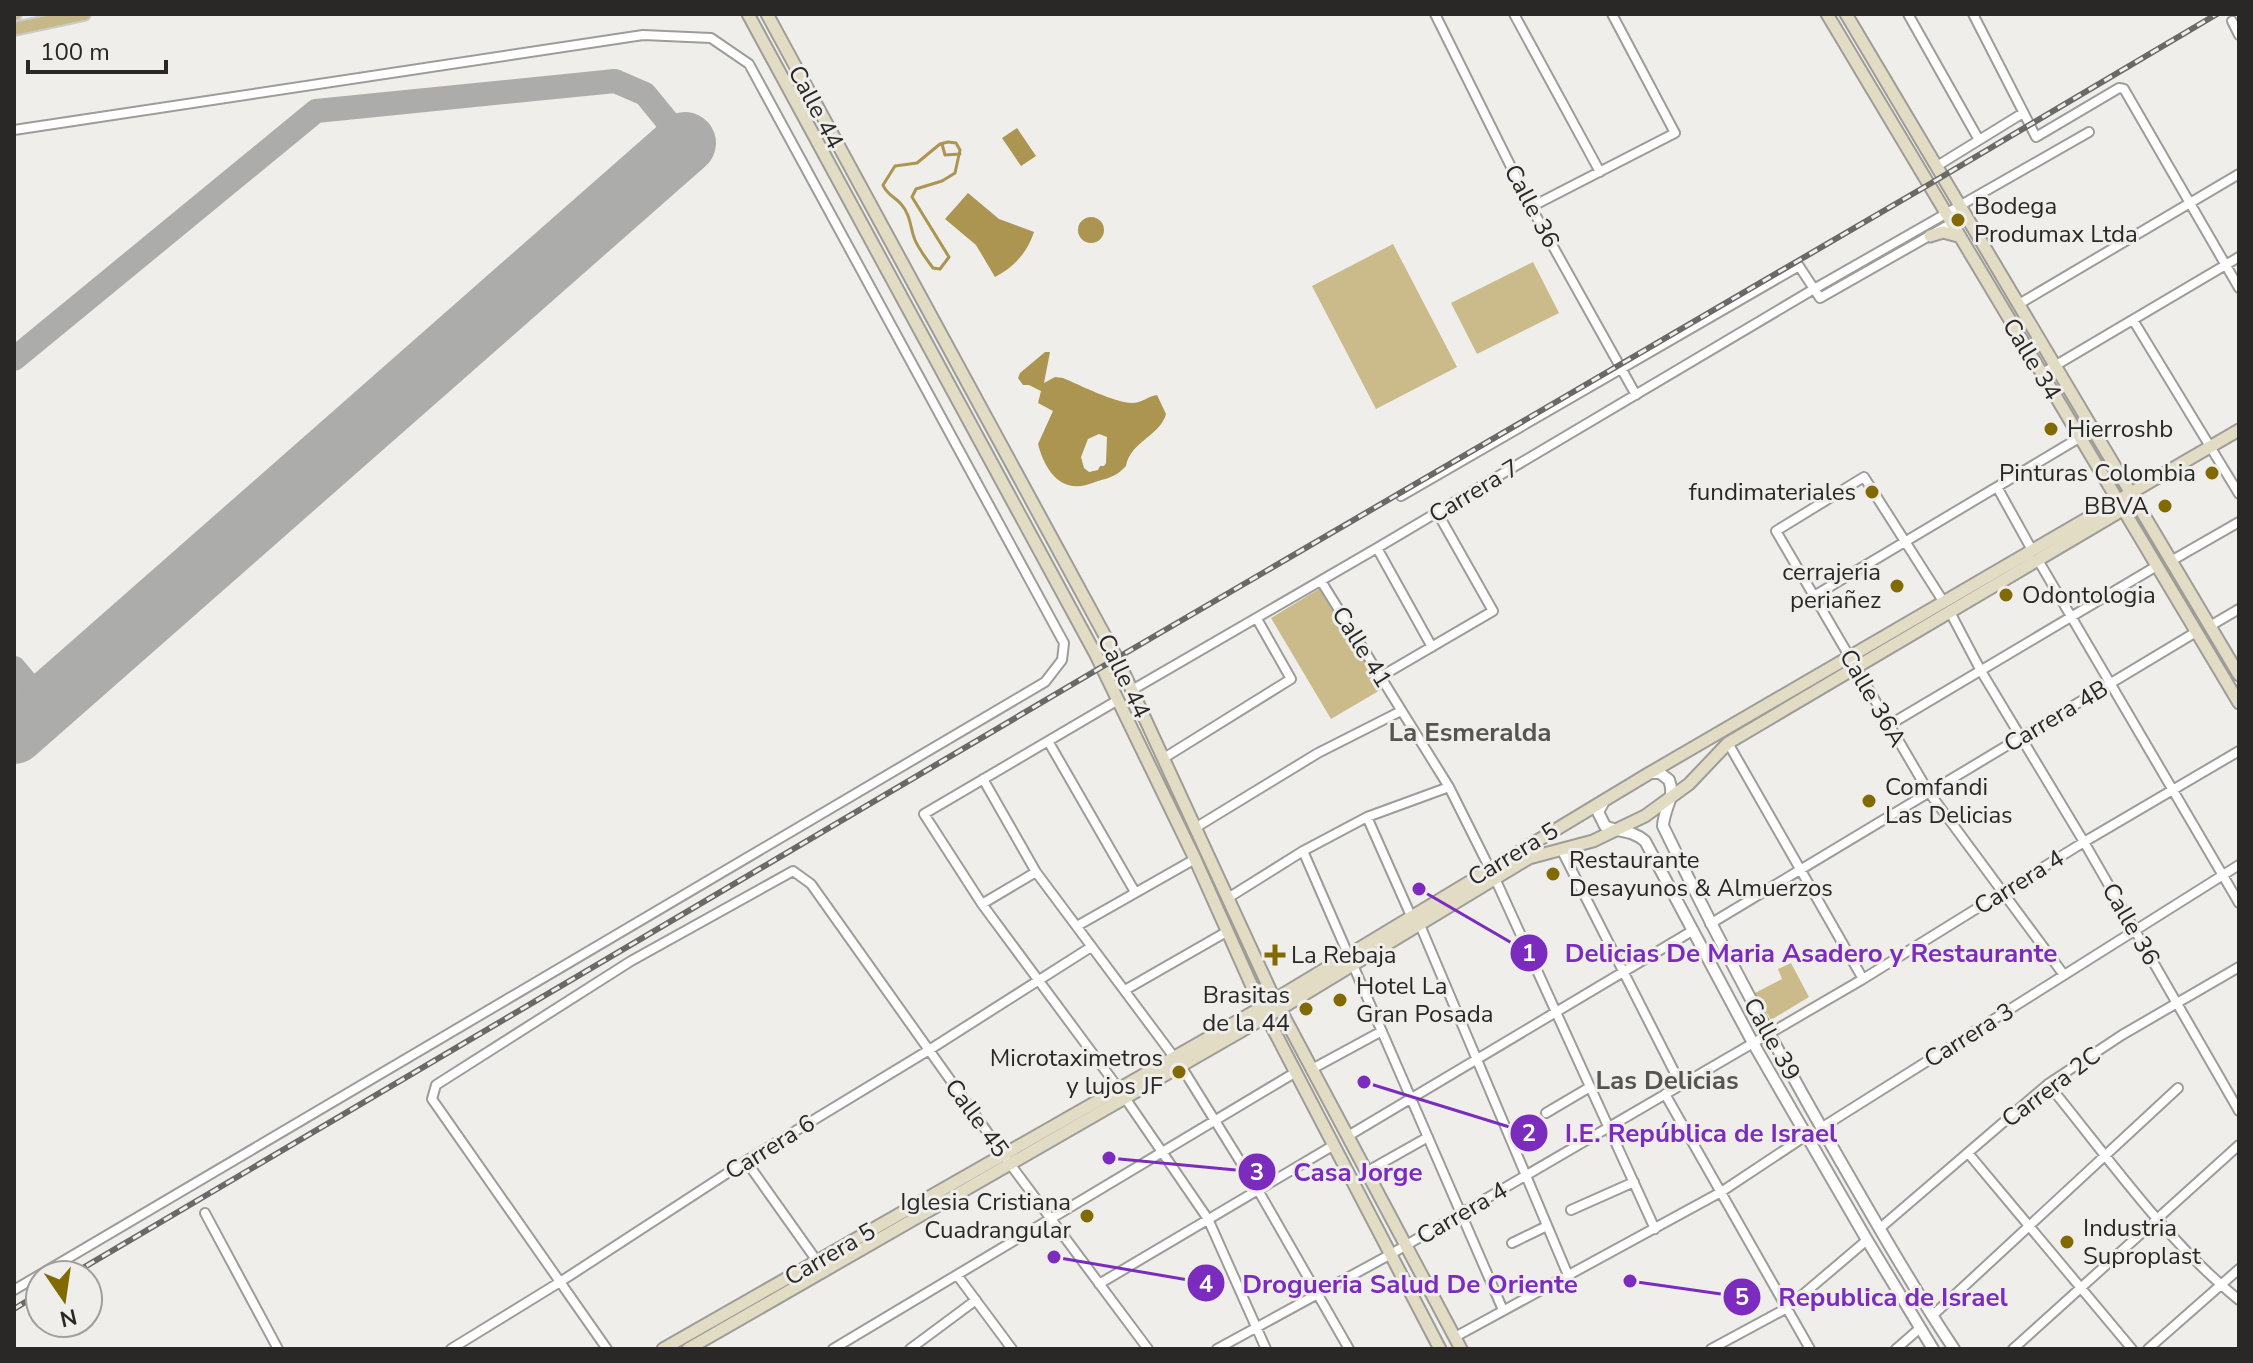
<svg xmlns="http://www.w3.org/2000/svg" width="2253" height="1363" font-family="'Nunito Sans',sans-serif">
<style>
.green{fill:#cbbb8a}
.water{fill:#ab9551;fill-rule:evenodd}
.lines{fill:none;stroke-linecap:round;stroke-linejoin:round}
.stream{stroke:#ab9551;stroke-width:3}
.taxiway{stroke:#acacaa;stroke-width:24}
.runway{stroke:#acacaa;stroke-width:62}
.minor-casing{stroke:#9d9c99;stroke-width:12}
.tertiary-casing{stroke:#9d9c99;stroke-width:14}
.secondary-casing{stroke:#9d9c99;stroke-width:15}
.primary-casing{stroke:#cccbcb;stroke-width:16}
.minor{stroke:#fff;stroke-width:8}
.tertiary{stroke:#fff;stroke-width:10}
.secondary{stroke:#e3dcc4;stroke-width:11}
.primary{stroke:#c7b88a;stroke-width:12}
.rail-casing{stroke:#6a6968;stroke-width:6}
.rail{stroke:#efeeeb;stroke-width:3;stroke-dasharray:9;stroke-linecap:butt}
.poi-dot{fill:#826a03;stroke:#efeeeb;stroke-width:3}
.labels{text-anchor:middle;stroke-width:6;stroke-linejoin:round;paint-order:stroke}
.street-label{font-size:24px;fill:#292827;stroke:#efeeeb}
.poi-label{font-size:24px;fill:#292827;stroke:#efeeeb;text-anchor:start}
.neighbourhood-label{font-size:26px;font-weight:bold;fill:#555451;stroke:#efeeeb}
.leader{fill:none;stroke:#7b2cbf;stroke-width:3}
.callout-dot{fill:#7b2cbf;stroke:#efeeeb;stroke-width:3}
.mark-label{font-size:24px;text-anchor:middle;font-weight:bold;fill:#fff}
.callout-label{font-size:26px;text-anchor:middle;font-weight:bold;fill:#7b2cbf;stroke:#efeeeb;stroke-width:6;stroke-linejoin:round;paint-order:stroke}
</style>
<rect width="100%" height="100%" fill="#efeeeb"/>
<path class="green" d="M1393,244L1457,367L1376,409L1312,286Z
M1533,262L1559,313L1477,354L1451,303Z
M1322,587L1382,689L1331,719L1271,618Z
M1791,963L1809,997L1771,1020L1755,993L1782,979L1778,969Z"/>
<path class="water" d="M1017,128L1036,156L1021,166L1002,138Z
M968,193L999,219L1034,232C1027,253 1014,267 995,277L976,245L945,219Z
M1078 230a13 13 0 1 1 26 0a13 13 0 1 1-26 0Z
M1045,352H1050L1044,383L1055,377L1063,378C1080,385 1115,403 1132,403C1142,403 1148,396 1157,395L1166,414C1160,436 1130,442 1126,466C1118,475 1110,478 1098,481C1094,482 1091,484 1086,485C1058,492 1044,467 1038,444L1053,411L1038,403L1041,391L1029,385H1023L1018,378L1020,373ZM1099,434L1107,437L1106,463L1104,466H1100L1098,470L1089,472L1084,468L1081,457L1088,439Z"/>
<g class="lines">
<path class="stream" d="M948,142L956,143L960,150L955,173L942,181L916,189L912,197L949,257L940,269L933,268C927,260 919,249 915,240C910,228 911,215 901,204C894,196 887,195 883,185L895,166L917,163L940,144Z
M942,144L945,155L960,154"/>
<path class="taxiway" d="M14,359L316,111L615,81L645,94L685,143
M14,668L45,705"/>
<path class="runway" d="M14,733L685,143"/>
<g class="minor-casing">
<path id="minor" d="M1435,14L1531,207L1636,395
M1514,14L1600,172
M1908,14L1979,140
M1973,14L2036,137L2119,88L2124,89L2239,288
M2232,21L2239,35
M14,130L643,35L711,38L749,64L1064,643L1062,660L1045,682L14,1290
M1937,166L2023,113
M1531,207L1675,133L1612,14
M2019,304L2239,174
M2133,320L2239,494
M2041,374L2239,257
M1997,487L2032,550
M1401,496L1799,266L1820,298L1966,215
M1377,548L1432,647
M2038,560L2239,903
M2171,561L2239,522
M1321,581L1449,787L1498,885L1655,1229
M1814,596L2079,438
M1943,601L1864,477L1776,531L1928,791L2064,975
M1950,612L1981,671L2084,842L2239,1111
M2210,626L2239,609
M1380,677L1493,611L1437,512
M1132,690L1377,548L1814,289L2089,132
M1118,700L924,814L982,904L1119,1089
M1889,725L2155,567
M1048,741L1135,892
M1728,743L1863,979
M1164,758L1291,679L1257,619
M983,779L1036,872L1174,1057
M1367,817L1411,916
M1195,828L1318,753L1401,711
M1303,851L1348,954
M1562,851L1681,1085
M1228,898L1303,851L1367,817L1449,787
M982,904L1036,872
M1710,924L2196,632
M1420,925L1568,1275
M1077,926L1195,859
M1353,965L1503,1310
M1125,990L1228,931
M1181,1066L1258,1190L1349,1349
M1312,1069L1382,1031
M2048,1084C2108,1157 2165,1240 2239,1300
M1665,1094L1810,1349
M1125,1098L1208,1219L1266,1349
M1546,1113L1590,1087
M1821,1128L2239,865
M1348,1136L1692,931
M1968,1153L2132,1349
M746,1161L817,1261
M1366,1172L1428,1137
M1571,1210L1634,1182
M205,1213L278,1349
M1879,1229L2048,1084L2122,1035L2239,967
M1512,1243L1547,1226
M957,1275L1012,1349
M1099,1284L1334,1145
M1932,1316L2178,1088
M1455,1337L1721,1192L1807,1135
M451,1349L560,1282L746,1161L929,1050L1091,947
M607,1349L432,1099L436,1085L631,961L793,871L811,884L1010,1164L1148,1349
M833,1349L1296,1072
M910,1349L976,1300
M1217,1349L1391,1254L1863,979L2084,842L2239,751
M1711,1349L1787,1308L1867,1240
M1896,1349L1919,1329
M2013,1349L2239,1145
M2148,1349L2239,1269"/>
</g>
<g class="tertiary-casing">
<path id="tertiary" d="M1650,773H1660L1669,780C1676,798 1664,807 1663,826C1717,938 1775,1047 1837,1155C1875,1221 1912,1286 1954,1349
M1604,801L1598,812L1605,826C1619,833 1631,829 1645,841L1753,1043L1867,1240L1933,1349"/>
</g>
<g class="secondary-casing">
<path id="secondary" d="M748,14L1096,655L1195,859L1259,1002L1440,1349
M767,14L1117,658L1272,994L1461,1349
M1827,14L2239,703
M1846,14L2239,675
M1930,236L1943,232L1958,236
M663,1349L1257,1010L1648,774L2239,430
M688,1349L1285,1006L1529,858L1593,841L1645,816L1689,784L1728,743L2136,502"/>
</g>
<g class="primary-casing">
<path id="primary" d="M14,14H15
M14,29L84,14"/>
</g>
<use href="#minor" class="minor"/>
<use href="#tertiary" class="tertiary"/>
<use href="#secondary" class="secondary"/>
<use href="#primary" class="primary"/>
<g class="rail-casing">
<path id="rail" d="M71,1275L1117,658L1928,185L2217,14
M14,1309L40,1293"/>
</g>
<use href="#rail" class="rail"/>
</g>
<g class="poi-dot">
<circle cx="1958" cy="220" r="8"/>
<circle cx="2051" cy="429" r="8"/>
<circle cx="2212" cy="473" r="8"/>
<circle cx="1872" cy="492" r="8"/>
<circle cx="2165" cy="506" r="8"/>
<circle cx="1897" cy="586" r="8"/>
<circle cx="2006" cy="595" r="8"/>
<circle cx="1869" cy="801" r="8"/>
<circle cx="1553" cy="874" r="8"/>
<path d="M1271 943h8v8h8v8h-8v8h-8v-8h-8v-8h8z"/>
<circle cx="1340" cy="1000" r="8"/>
<circle cx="1306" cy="1009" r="8"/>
<circle cx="1179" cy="1072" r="8"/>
<circle cx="1087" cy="1216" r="8"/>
<circle cx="2067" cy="1242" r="8"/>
</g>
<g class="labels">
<g class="street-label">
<text transform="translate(816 107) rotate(62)" y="8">Calle 44</text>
<text transform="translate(1532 206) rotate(62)" y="8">Calle 36</text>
<text transform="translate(2032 359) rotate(59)" y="8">Calle 34</text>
<text transform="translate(1474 491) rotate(-31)" y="8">Carrera 7</text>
<text transform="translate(1362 647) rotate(58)" y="8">Calle 41</text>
<text transform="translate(1124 676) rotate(64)" y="8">Calle 44</text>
<text transform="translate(1873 698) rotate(60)" y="8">Calle 36A</text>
<text transform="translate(2056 716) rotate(-31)" y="8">Carrera 4B</text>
<text transform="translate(1513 854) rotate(-31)" y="8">Carrera 5</text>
<text transform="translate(2019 882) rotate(-32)" y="8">Carrera 4</text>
<text transform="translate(2131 924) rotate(60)" y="8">Calle 36</text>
<text transform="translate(1969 1035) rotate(-32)" y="8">Carrera 3</text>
<text transform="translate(1772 1039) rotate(61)" y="8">Calle 39</text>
<text transform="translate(2051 1087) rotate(-37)" y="8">Carrera 2C</text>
<text transform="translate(977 1118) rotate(54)" y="8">Calle 45</text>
<text transform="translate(770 1147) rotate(-32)" y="8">Carrera 6</text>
<text transform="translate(1462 1213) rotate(-30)" y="8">Carrera 4</text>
<text transform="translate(830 1254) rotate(-30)" y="8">Carrera 5</text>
</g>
<g class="poi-label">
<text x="1974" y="214">Bodega<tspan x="1974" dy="28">Produmax Ltda</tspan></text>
<text x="2067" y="437">Hierroshb</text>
<text x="2196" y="481" text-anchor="end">Pinturas Colombia</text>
<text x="1856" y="500" text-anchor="end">fundimateriales</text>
<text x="2149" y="514" text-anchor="end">BBVA</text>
<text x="1881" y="580" text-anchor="end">cerrajeria<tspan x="1881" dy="28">periañez</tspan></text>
<text x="2022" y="603">Odontologia</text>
<text x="1885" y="795">Comfandi<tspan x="1885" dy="28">Las Delicias</tspan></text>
<text x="1569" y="868">Restaurante<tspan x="1569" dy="28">Desayunos &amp; Almuerzos</tspan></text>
<text x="1291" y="963">La Rebaja</text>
<text x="1356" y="994">Hotel La<tspan x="1356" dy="28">Gran Posada</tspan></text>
<text x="1290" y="1003" text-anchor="end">Brasitas<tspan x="1290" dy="28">de la 44</tspan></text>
<text x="1163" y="1066" text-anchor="end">Microtaximetros<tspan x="1163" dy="28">y lujos JF</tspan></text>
<text x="1071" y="1210" text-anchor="end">Iglesia Cristiana<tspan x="1071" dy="28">Cuadrangular</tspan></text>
<text x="2083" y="1236">Industria<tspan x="2083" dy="28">Suproplast</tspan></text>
</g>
<g class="neighbourhood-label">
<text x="1470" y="741">La Esmeralda</text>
<text x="1667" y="1089">Las Delicias</text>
</g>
</g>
<path class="leader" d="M1419 889L1529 953M1364 1082L1529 1133M1109 1158L1257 1172M1054 1257L1206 1283M1630 1281L1742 1297"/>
<g class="callout-dot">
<circle cx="1419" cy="889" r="8"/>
<circle cx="1364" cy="1082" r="8"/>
<circle cx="1109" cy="1158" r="8"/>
<circle cx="1054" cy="1257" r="8"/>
<circle cx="1630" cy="1281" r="8"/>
<circle cx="1529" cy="953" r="20"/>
<circle cx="1529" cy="1133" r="20"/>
<circle cx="1257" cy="1172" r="20"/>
<circle cx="1206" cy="1283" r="20"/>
<circle cx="1742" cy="1297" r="20"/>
</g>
<g class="mark-label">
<text x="1529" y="961">1</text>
<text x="1529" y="1141">2</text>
<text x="1257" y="1180">3</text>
<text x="1206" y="1292">4</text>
<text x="1742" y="1305">5</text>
</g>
<g class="callout-label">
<text x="1811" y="962">Delicias De Maria Asadero y Restaurante</text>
<text x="1701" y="1142">I.E. República de Israel</text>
<text x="1358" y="1181">Casa Jorge</text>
<text x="1410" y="1293">Drogueria Salud De Oriente</text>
<text x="1893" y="1306">Republica de Israel</text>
</g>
<rect width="2253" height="1363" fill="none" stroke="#292827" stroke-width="32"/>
<g transform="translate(64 1299) rotate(167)"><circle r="38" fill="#efeeeb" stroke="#a09f9d" stroke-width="2"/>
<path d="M0-6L14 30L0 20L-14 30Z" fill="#826a03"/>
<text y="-12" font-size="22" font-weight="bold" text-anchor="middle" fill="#292827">N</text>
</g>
<path d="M28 60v12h138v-12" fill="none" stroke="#292827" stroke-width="4"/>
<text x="40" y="60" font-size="24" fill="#292827" stroke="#efeeeb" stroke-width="6" paint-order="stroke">100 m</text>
</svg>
